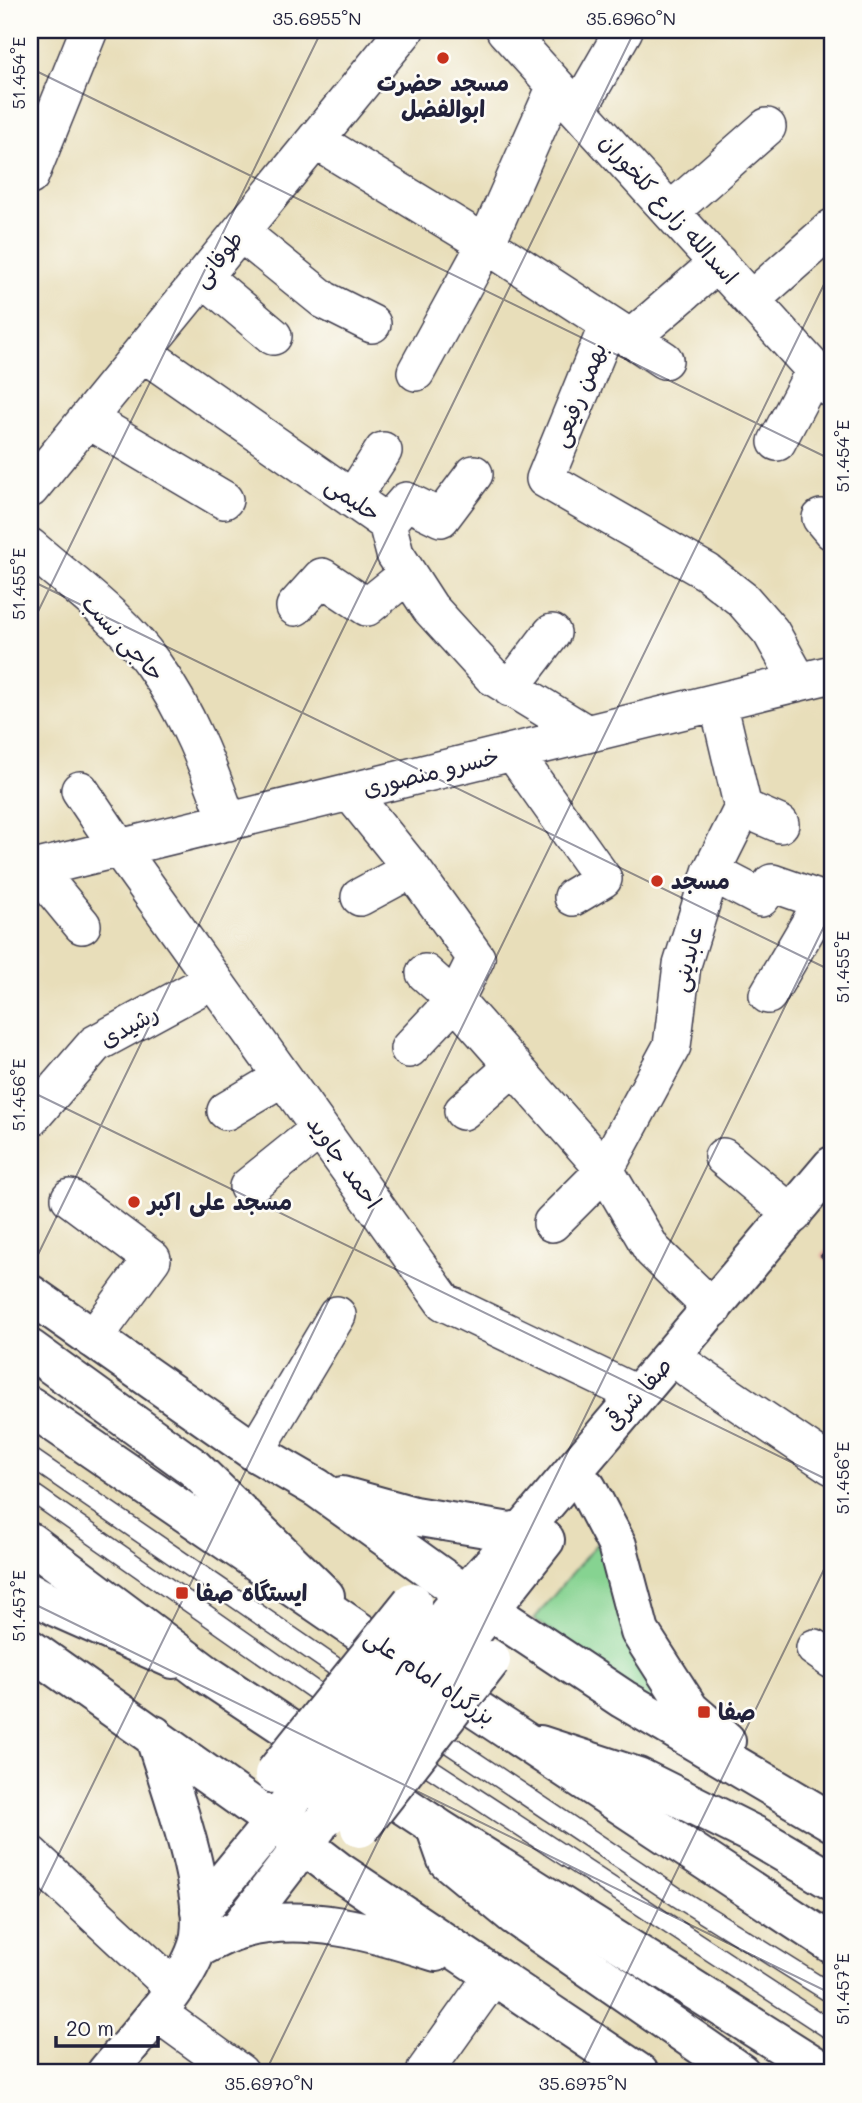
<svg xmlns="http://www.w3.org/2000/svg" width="862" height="2103" font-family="Mali,'Playpen Sans Arabic',sans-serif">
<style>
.green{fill:#86d391;stroke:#547a66;stroke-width:2}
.building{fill:#e0a59c}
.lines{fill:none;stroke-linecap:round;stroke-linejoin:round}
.service-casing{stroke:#403e4e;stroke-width:21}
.minor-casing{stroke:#403e4e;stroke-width:40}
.secondary-casing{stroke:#403e4e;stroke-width:42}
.trunk-casing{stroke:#403e4e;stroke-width:42}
.service{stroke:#fff;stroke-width:18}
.minor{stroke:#fff;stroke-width:37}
.secondary{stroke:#fff;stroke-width:38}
.trunk{stroke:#fff;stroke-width:38}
.secondary-bridge-casing{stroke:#403e4e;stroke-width:42;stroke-linecap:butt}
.secondary-bridge{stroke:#fff;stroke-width:38}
.ticks{fill:none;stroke:#22223b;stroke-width:2;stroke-opacity:0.45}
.poi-dot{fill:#c8321e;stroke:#fdfcf7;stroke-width:2.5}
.labels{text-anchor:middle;stroke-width:5;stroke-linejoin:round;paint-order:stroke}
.poi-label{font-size:23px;font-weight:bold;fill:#22223b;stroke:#fdfcf7;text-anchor:start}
.street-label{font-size:23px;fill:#22223b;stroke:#fdfcf7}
.neatline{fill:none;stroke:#22223b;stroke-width:2.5}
.ticks-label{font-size:18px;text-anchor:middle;fill:#22223b}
</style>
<rect width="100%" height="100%" fill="#fdfcf7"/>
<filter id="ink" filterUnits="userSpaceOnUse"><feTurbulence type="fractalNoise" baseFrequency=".0143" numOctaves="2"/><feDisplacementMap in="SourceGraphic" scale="14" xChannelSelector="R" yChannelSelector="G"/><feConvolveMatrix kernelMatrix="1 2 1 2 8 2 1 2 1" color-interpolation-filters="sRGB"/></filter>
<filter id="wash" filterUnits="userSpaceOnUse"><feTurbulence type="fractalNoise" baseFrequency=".00686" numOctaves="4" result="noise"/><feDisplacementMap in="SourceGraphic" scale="28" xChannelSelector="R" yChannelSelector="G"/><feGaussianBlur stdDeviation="1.57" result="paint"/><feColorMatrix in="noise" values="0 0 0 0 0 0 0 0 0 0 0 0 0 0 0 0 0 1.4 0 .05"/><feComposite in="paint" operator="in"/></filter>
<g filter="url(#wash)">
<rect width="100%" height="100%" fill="#e8deba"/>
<path class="green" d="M598,1542L643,1672L653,1693L681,1724L534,1619Z"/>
<g id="blocks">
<path class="building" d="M832,1243V1266L821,1256Z"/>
</g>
</g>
<g filter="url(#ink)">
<use href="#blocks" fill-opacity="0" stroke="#403e4e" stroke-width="2"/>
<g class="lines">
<g class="service-casing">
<path id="service" d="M30,1457L353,1679
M30,1491L334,1704
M431,1732L677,1897L832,1994
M412,1756L832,2031"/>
</g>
<g class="minor-casing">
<path id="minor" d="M505,30L832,389
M578,110L624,30
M315,140L486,244L664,360
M30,176L89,30
M671,211L767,127
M240,232L324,300L372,324
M203,277L273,336
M751,300L832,228
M608,325L545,479L707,572L743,600L771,632L799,682
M630,339L718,263
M142,352L387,523L395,554L430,608L492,676L587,734
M416,372L486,244L556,86
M87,419L224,500
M777,442L815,370
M30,489L405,30
M352,499L383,451
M821,518L832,531
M387,523L406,501L441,518L474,474
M30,547C71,583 121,618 153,664C188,713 208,766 228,822
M295,607L322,577L367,607L408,574
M510,688L552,633
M513,752L603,879L573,897
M80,790L119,848L444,1302L636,1394
M350,792L412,869L476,958L455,1000L605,1170L552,1223
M743,808L780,824
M36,869L82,925
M30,870L832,674
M711,872L761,898L772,883L832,904
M360,897L412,869
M768,995L823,901
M409,1049L455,1000L425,973
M226,1111L283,1077
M463,1111L514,1066
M30,1119L95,1044L213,980
M723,1157L793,1215
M248,1187L320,1129
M70,1198L152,1259L93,1339
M713,1309L652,1250L605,1170L672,1046L682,965L711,872L743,808L718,702
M689,1369L832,1466
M255,1452L337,1315
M815,1648L832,1660
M30,1854L174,1988
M156,2012L240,2073
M426,2070L493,1976"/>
</g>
<g class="secondary-casing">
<path id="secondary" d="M30,1294L255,1452L317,1488L465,1594L623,1699L832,1822
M30,1349L193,1467L325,1596
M587,1488L617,1545L640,1632L690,1710L726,1741
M342,1496L414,1516L510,1532L524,1529
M30,1592L58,1608L173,1659
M448,1613L524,1529L832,1166
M474,1630L545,1540
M30,1649L273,1821L338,1871L639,2073
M540,1745L638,1777L756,1836L832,1881
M435,1826L447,1860L515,1916L741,2073
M200,1911L289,1803
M238,1930L318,1826
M198,1948C211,1942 224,1934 238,1930C303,1911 374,1932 436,1952
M106,2073C133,2040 183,1989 197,1948C214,1901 169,1784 154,1735"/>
</g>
<g class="trunk-casing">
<path id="trunk" d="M30,1406L370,1639L832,1944
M30,1542L206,1674L435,1826L826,2073"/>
</g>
<use href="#service" class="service"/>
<use href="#minor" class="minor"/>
<use href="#secondary" class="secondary"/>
<use href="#trunk" class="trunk"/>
<g class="secondary-bridge-casing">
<path id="secondary-bridge" d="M274,1774L412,1602
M298,1793L441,1621
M327,1816L465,1639
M360,1828L491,1660"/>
</g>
<use href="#secondary-bridge" class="secondary-bridge"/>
</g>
</g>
<path class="ticks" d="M30,68L832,460M30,580L832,971M30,628L322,30M30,1091L832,1482M30,1271L635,30M30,1602L832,1994M30,1913L832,268M265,2073L832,910M578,2073L832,1553"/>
<g class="poi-dot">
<circle cx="443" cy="58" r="7"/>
<circle cx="657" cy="881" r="7"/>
<circle cx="134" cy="1202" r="7"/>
<rect x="175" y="1586" width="14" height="14" rx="3.5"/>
<rect x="697" y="1705" width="14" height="14" rx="3.5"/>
</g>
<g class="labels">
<g class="poi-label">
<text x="443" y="91" text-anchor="middle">مسجد حضرت<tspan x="443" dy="26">ابوالفضل</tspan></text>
<text x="671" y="889">مسجد</text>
<text x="148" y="1210">مسجد علی اکبر</text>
<text x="196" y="1601">ایستگاه صفا</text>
<text x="718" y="1720">صفا</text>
</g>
<g class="street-label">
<text transform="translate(669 209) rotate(48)" y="8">اسدالله زارع کلخوران</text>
<text transform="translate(218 259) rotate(-51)" y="8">طوفانی</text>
<text transform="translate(579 395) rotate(-68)" y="8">بهمن رفیعی</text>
<text transform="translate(353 499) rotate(35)" y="8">حلیمی</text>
<text transform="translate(123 638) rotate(47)" y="8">حاجی نسب</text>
<text transform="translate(431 772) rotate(-14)" y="8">خسرو منصوری</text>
<text transform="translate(687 959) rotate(-76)" y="8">عابدینی</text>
<text transform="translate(129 1026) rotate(-29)" y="8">رشیدی</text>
<text transform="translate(344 1162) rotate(54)" y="8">احمد جاوید</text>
<text transform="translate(638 1394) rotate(-49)" y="8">صفا شرقی</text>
<text transform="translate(430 1677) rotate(34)" y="8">بزرگراه امام علی</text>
</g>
</g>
<rect width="862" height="2103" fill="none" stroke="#fdfcf7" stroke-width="77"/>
<path d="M56 2036v10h102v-10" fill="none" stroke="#22223b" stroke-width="3.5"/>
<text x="66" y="2036" font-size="21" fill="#22223b" stroke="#fdfcf7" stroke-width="5" paint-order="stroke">20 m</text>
<rect x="38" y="38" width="786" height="2026" class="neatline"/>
<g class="ticks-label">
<text x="317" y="25">35.6955°N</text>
<text x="631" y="25">35.6960°N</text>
<text transform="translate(19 73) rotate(-90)" y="6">51.454°E</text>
<text transform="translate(843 456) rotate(-90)" y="6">51.454°E</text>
<text transform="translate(19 584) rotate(-90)" y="6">51.455°E</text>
<text transform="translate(843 967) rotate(-90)" y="6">51.455°E</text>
<text transform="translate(19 1095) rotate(-90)" y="6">51.456°E</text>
<text transform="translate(843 1478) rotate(-90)" y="6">51.456°E</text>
<text transform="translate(19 1606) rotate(-90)" y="6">51.457°E</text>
<text transform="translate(843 1989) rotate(-90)" y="6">51.457°E</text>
<text x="269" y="2090">35.6970°N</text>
<text x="583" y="2090">35.6975°N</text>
</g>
</svg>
